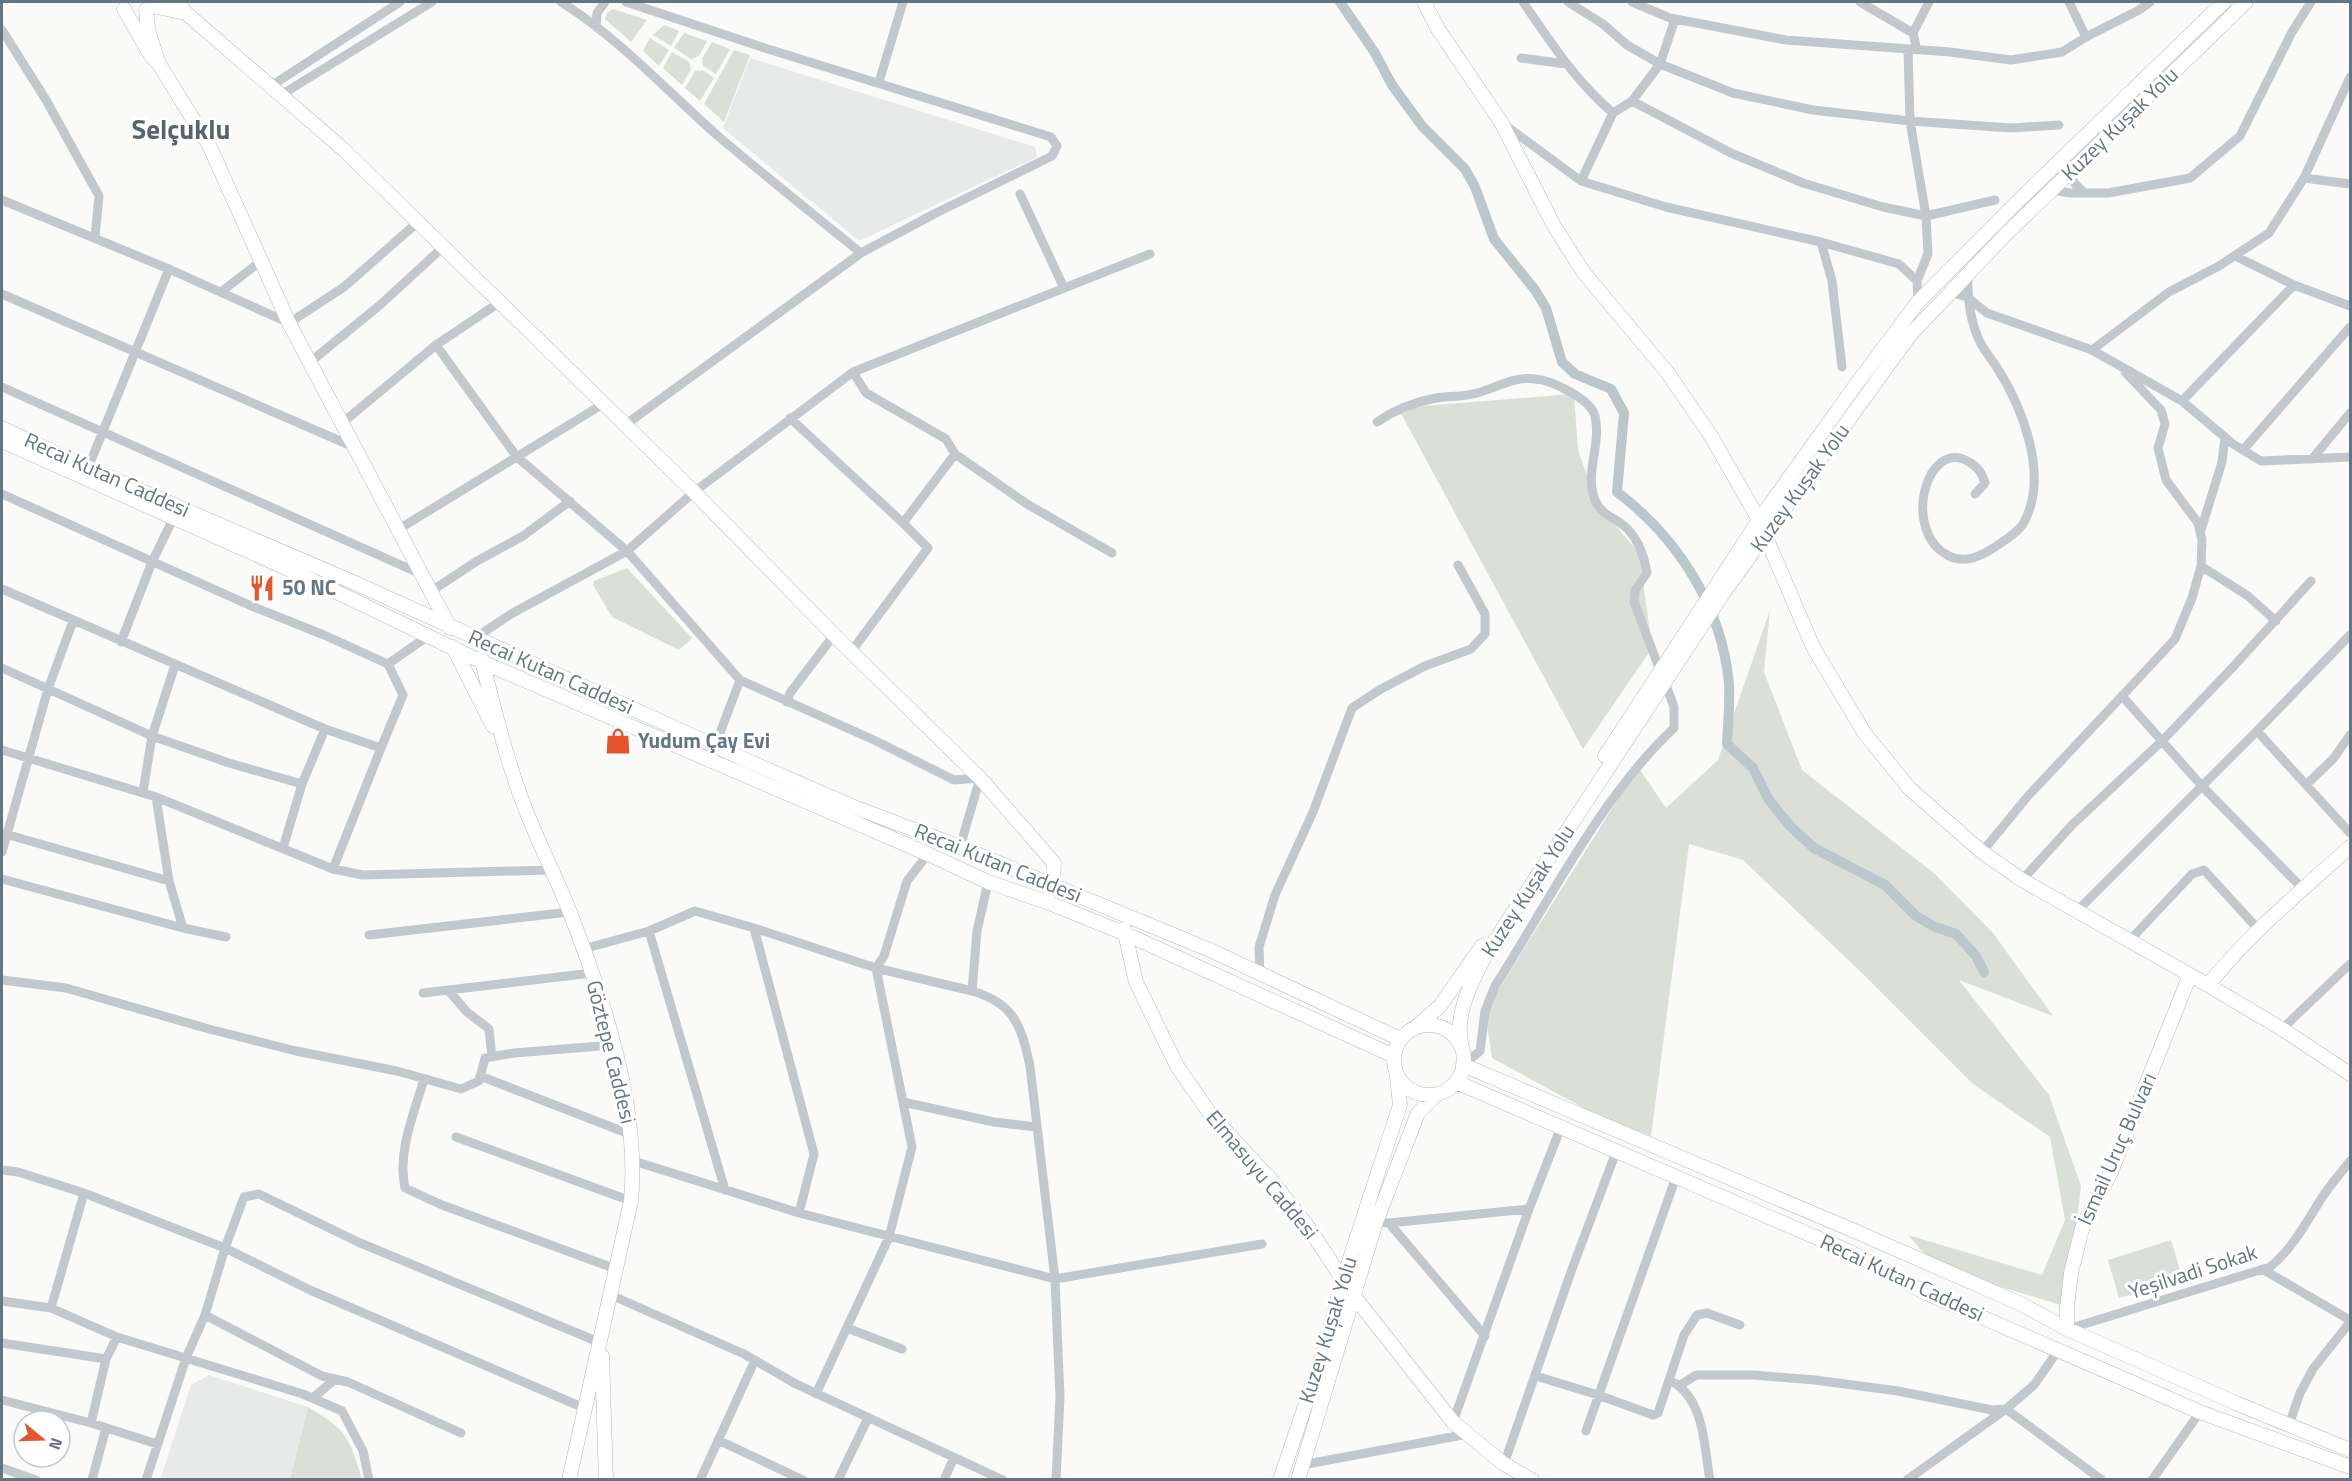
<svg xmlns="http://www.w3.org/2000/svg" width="2352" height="1481" font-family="'Titillium Web',sans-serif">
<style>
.built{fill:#e8e9e9}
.green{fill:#dadfd7}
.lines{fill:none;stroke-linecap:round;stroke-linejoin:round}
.canal{stroke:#bbc7cb;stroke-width:10}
.secondary-casing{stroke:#b3babf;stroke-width:15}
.street{stroke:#c3c8cc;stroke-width:9}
.secondary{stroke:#fff;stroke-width:14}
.labels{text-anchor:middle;stroke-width:6;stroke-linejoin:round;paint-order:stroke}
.street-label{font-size:21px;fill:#657683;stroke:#fff}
.poi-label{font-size:21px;font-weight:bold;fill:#657683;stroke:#fff;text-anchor:start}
.district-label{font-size:27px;font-weight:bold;fill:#57646e;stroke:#fff}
</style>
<rect width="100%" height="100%" fill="#fafaf8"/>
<path class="built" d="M750,58L1035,147L1037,157L859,241L723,128Z
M209,1375L308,1407L290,1479L160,1480L191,1385Z"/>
<path class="green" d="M613,9L647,20L631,42L605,19L607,13Z
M664,25L679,31L671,46L653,35Z
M684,33L707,41L699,56L691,59L674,48Z
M650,38L669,50L659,66L643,51Z
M712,42L730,49L716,74L703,66L702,59Z
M734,50L750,55L724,122L704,104Z
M672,52L689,62L691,69L682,85L663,68Z
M703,70L714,78L700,101L685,88L695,71Z
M1574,394L1578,450L1597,504L1644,558L1643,581L1652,648L1583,749L1398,408Z
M627,568L692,638L679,650L612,617L593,585L594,581Z
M1770,610L1764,672L1802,770L1935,874L1993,933L2053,1016L1959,980L2049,1095L2081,1186L2067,1307L1936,1267L1908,1235L2042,1275L2065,1220L2050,1137L1973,1084L1863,974L1743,860L1689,844L1650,1144L1492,1058L1485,1011L1638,767L1666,808L1718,760Z
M2171,1240L2183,1280L2119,1298L2108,1260Z
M308,1407C347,1430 349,1437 362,1479H290Z"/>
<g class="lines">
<path class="canal" d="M1340,2L1375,53L1392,85L1422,126L1465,169L1475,187L1494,239L1535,290L1546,308L1562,362L1575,374L1611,389L1624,413L1617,492C1678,538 1722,607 1729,684C1730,704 1728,725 1727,744L1753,768L1769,800L1791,827L1814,848L1885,885L1916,916L1935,927L1956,934L1976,956L1984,972"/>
<g class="secondary-casing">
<path id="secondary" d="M1424,2L1438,29L1501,122L1554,226L1584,273L1667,372L1711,436L1759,520
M152,6L186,13L178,2
M124,9L151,56L159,64L148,30L146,10
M186,13L343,149L694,492L836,637L980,778L1054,863L1053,885L1051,892
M159,64L209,145L289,323L450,628
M2,428L88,468L355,583L748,761L854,807L960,847L1210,950L1400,1039
M2,441L295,572L482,662L928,854L988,882L1047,902L1126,934L1394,1056
M1765,535L1813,647L1865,734L1910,789L1982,852L2022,880L2208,985L2282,1029L2350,1074
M453,647L493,726
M481,658C492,698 501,740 515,780C529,825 552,867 569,910C603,997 640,1108 631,1201L569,1480
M1605,756L1759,520L1855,386L1918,302L2016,203L2224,2
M1124,929L1136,982L1177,1066L1211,1115L1271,1180L1306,1224L1353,1295L1453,1422L1504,1464L1532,1480
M2208,985C2250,933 2301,891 2350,847
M1394 1060a35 35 0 1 1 70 0a35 35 0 1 1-70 0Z
M1416,1027L1440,1006L1482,946
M1462,1048C1453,1015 1472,982 1486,954L1724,592L1910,335L2005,235L2246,2
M1463,1065L1857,1232L2021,1304L2067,1329L2238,1404L2350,1450
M1456,1082L1850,1252L1924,1292L2200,1412L2350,1467
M2067,1329V1307L2071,1273L2083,1225L2111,1172L2190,975
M602,1356L606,1480
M1280,1480L1325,1347L1343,1280L1400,1105L1397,1076
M1298,1480L1376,1222L1418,1113L1437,1094"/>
</g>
<path class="street" d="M561,2C619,38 667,91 718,136C765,176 813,214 861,253
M1523,2C1550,41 1576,82 1613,113
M1568,2L1603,24L1627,45L1660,64L1733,93L1813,110L1910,121L2011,128L2059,125
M1632,2L1670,18L1786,40L1950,52L2011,60L2062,52L2086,37L2069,2
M1860,2L1913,33L1917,50
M596,27L597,13L605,2
M2,30L46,100L99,196L95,237
M1913,33L1929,2
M2086,37L2139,10L2150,2
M1908,50L1910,121L1926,216L1928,254L1917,281
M1521,58L1566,64
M879,82L903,2
M271,86L400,2
M281,95L432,2
M1632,101L1731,153L1803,183L1883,207L1926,216L1995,200
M1505,125L1581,181L1666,207L1821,242L1899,264L1917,281L1918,302
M2069,173L2076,185L2085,193
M2304,178L2350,184
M1581,181L1613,113L1632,101L1660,64L1675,19
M2051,190L2070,193H2108L2190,178L2240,136L2292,32L2311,2
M1020,194L1064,288
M2,200L169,269L289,323L344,287L418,222
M1821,242L1832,281L1842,367
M2235,256L2294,285L2350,306
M1968,273C1967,297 1969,318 1979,340C1983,349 1990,357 1996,366C2023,408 2050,477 2023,524C2017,533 2004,541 1995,547C1981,556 1965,564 1949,556C1900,532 1927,436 1969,462C1978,467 1982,473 1985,483L1975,494
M221,292L261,261
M1950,292L1967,297L1987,313L2092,350L2182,401L2233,444L2261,461L2350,457
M2,294L354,447
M436,345L517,457L627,551L740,680L876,741L954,780L980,778L960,847
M2092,350L2169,292L2219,266L2269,233L2304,178L2350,77
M309,363L380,305L442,248
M853,372L866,393L946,439L955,454L1027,504L1112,553
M2125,372L2161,410L2165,424L2158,448L2166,480L2198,523L2202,540L2201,566L2248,596L2276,621
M2,387L421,574
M2182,401L2294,285
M790,418L903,523
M1377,422C1396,409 1414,402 1436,398C1450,396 1464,397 1477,393C1495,388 1515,376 1535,379C1551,380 1591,399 1595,416C1602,445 1583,475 1596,502C1601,514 1613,517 1623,525C1637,536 1644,555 1647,573L1635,590L1634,602L1658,665
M341,424L436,345L500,302
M625,425L861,253L934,214L1052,156L1057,146L1051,137L768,49L626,2
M2243,450L2350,327
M2312,459L2350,413
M88,468L169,269
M2,494L249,605L324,635L388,664L403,695L381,748L325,729L2,589
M399,529L603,404
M2201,530L2222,462L2225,437
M430,592L477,561L523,536L570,501
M475,638L511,614L627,551L694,492L853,372L1150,254
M121,642L152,562L174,517
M851,652L928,548L903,523L955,454
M388,664L428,636
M2,668L152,736L229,763L302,784L283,848
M2122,696L2175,639L2192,598L2201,566
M787,702L790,693L834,635
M2257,731L2350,635
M715,746L740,680
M2,750L156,797L333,869L363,875L552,870
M302,784L325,729
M2306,785L2333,759L2350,735
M143,792L152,736L175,665
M2,833L169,881
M2,852L48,689L73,621
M1982,852L2028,796L2122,696L2201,785L2303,889
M928,854L907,881L884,956L876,968L972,991L977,931L988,882
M333,869L381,748
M2,879L183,928L169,881L156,797
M2022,880L2072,825L2162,741L2232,668L2311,581
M2077,911L2257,731L2350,833
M183,928L226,937
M754,928L814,1154L799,1213
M649,931L725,1190
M369,935L570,912
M2130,940L2192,874L2204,870L2258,929
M583,949L649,931L695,911L754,928L876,968L912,1147L889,1237L816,1394
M1260,975L1259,947L1275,895L1313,812L1352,708L1381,689L1425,666L1471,649L1485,634V614L1458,565
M2,980L66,988L209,1029L296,1051L397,1071L461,1089L479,1081L485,1058L514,1053L613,1045
M448,990L467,1012L489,1029L492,1057
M972,991C1014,1003 1021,1025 1030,1066L1055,1279L1060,1397L1056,1480
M423,993L592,973
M2282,1029L2350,964
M1463,1065L1480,1051L1485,1011L1495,986C1548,903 1602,795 1674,728V707L1666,685
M480,1076L632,1135
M424,1079C414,1114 397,1152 405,1188L442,1205L616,1269
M903,1102L994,1122L1036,1127
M456,1137L631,1201
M634,1161L799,1213L1055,1279L1262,1244
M2,1170L18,1172L84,1193L225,1248L244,1197L259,1194L358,1242L601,1343
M1376,1222L1389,1223L1529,1209
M1389,1223L1485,1336
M2262,1269L2350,1320
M611,1295L744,1354L796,1384L1003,1480
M2,1301L51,1308L117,1337L303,1394L342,1411L363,1451L369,1480
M51,1308L84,1193
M205,1315L322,1376L348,1382L461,1433
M847,1328L902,1349
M2068,1329L2270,1267C2293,1248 2306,1223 2321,1199C2330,1185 2341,1173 2350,1161
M2,1343L106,1359
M1536,1376L1598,1395L1653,1415L1658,1413L1684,1335L1697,1315L1707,1313L1740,1325
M1675,1383C1705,1403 1704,1448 1710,1480
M1679,1386L1696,1375H1753L1815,1380L1898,1391L1992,1410L2006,1409L2034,1385L2059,1349
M313,1398L335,1379
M2,1400L91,1423L157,1444
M1453,1422L1529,1209L1561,1127
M91,1423L106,1359L117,1337
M2289,1425L2300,1393L2313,1369L2350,1322
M1586,1431L1676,1177
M718,1440L803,1480
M1504,1464L1572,1269L1616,1152
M1302,1465L1468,1434
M2,1468L36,1480
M92,1480L106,1428
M146,1480L186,1358L205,1315L225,1248L310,1290L584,1408
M700,1480L755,1360
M838,1480L868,1418
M944,1480L954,1457
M1907,1480L2006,1409L2102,1480
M2152,1480L2200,1412"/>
<use href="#secondary" class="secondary"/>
</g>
<defs>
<g id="restaurant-bare" transform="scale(2.07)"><path d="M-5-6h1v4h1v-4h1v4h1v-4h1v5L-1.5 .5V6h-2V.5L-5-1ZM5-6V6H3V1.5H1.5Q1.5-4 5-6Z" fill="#e4572e" stroke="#fff" stroke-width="2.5" paint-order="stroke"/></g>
<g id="shop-bare" transform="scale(2.07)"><path d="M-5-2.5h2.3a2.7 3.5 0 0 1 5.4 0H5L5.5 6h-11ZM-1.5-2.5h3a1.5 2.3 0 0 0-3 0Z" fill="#e4572e" stroke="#fff" stroke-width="2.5" paint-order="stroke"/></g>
</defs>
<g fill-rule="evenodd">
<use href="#restaurant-bare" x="262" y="588"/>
<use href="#shop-bare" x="618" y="741"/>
</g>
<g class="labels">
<g class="street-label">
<text transform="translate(2120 124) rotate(-44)" y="7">Kuzey Kuşak Yolu</text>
<text transform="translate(107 475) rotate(24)" y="7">Recai Kutan Caddesi</text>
<text transform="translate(1800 488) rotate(-54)" y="7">Kuzey Kuşak Yolu</text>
<text transform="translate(551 672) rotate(24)" y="7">Recai Kutan Caddesi</text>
<text transform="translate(998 863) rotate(22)" y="7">Recai Kutan Caddesi</text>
<text transform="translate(1528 891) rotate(-57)" y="7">Kuzey Kuşak Yolu</text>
<text transform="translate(611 1052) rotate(76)" y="7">Göztepe Caddesi</text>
<text transform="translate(2117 1149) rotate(-66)" y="7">İsmail Uruç Bulvarı</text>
<text transform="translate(1262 1175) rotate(50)" y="7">Elmasuyu Caddesi</text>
<text transform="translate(2193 1272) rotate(-18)" y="7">Yeşilvadi Sokak</text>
<text transform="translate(1902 1278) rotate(25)" y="7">Recai Kutan Caddesi</text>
<text transform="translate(1328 1330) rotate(-73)" y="7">Kuzey Kuşak Yolu</text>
</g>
<g class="poi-label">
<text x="282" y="595">50 NC</text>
<text x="638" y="748">Yudum Çay Evi</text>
</g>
<g class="district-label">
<text x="181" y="139">Selçuklu</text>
</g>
</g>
<rect width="2352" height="1481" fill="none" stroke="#657683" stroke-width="6"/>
<g transform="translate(42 1439) rotate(109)"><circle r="28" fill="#ffffff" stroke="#c1c8cd" stroke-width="1.5"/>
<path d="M0-4.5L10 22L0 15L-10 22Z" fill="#e4572e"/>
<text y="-9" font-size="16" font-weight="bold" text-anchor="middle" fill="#657683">N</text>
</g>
</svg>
